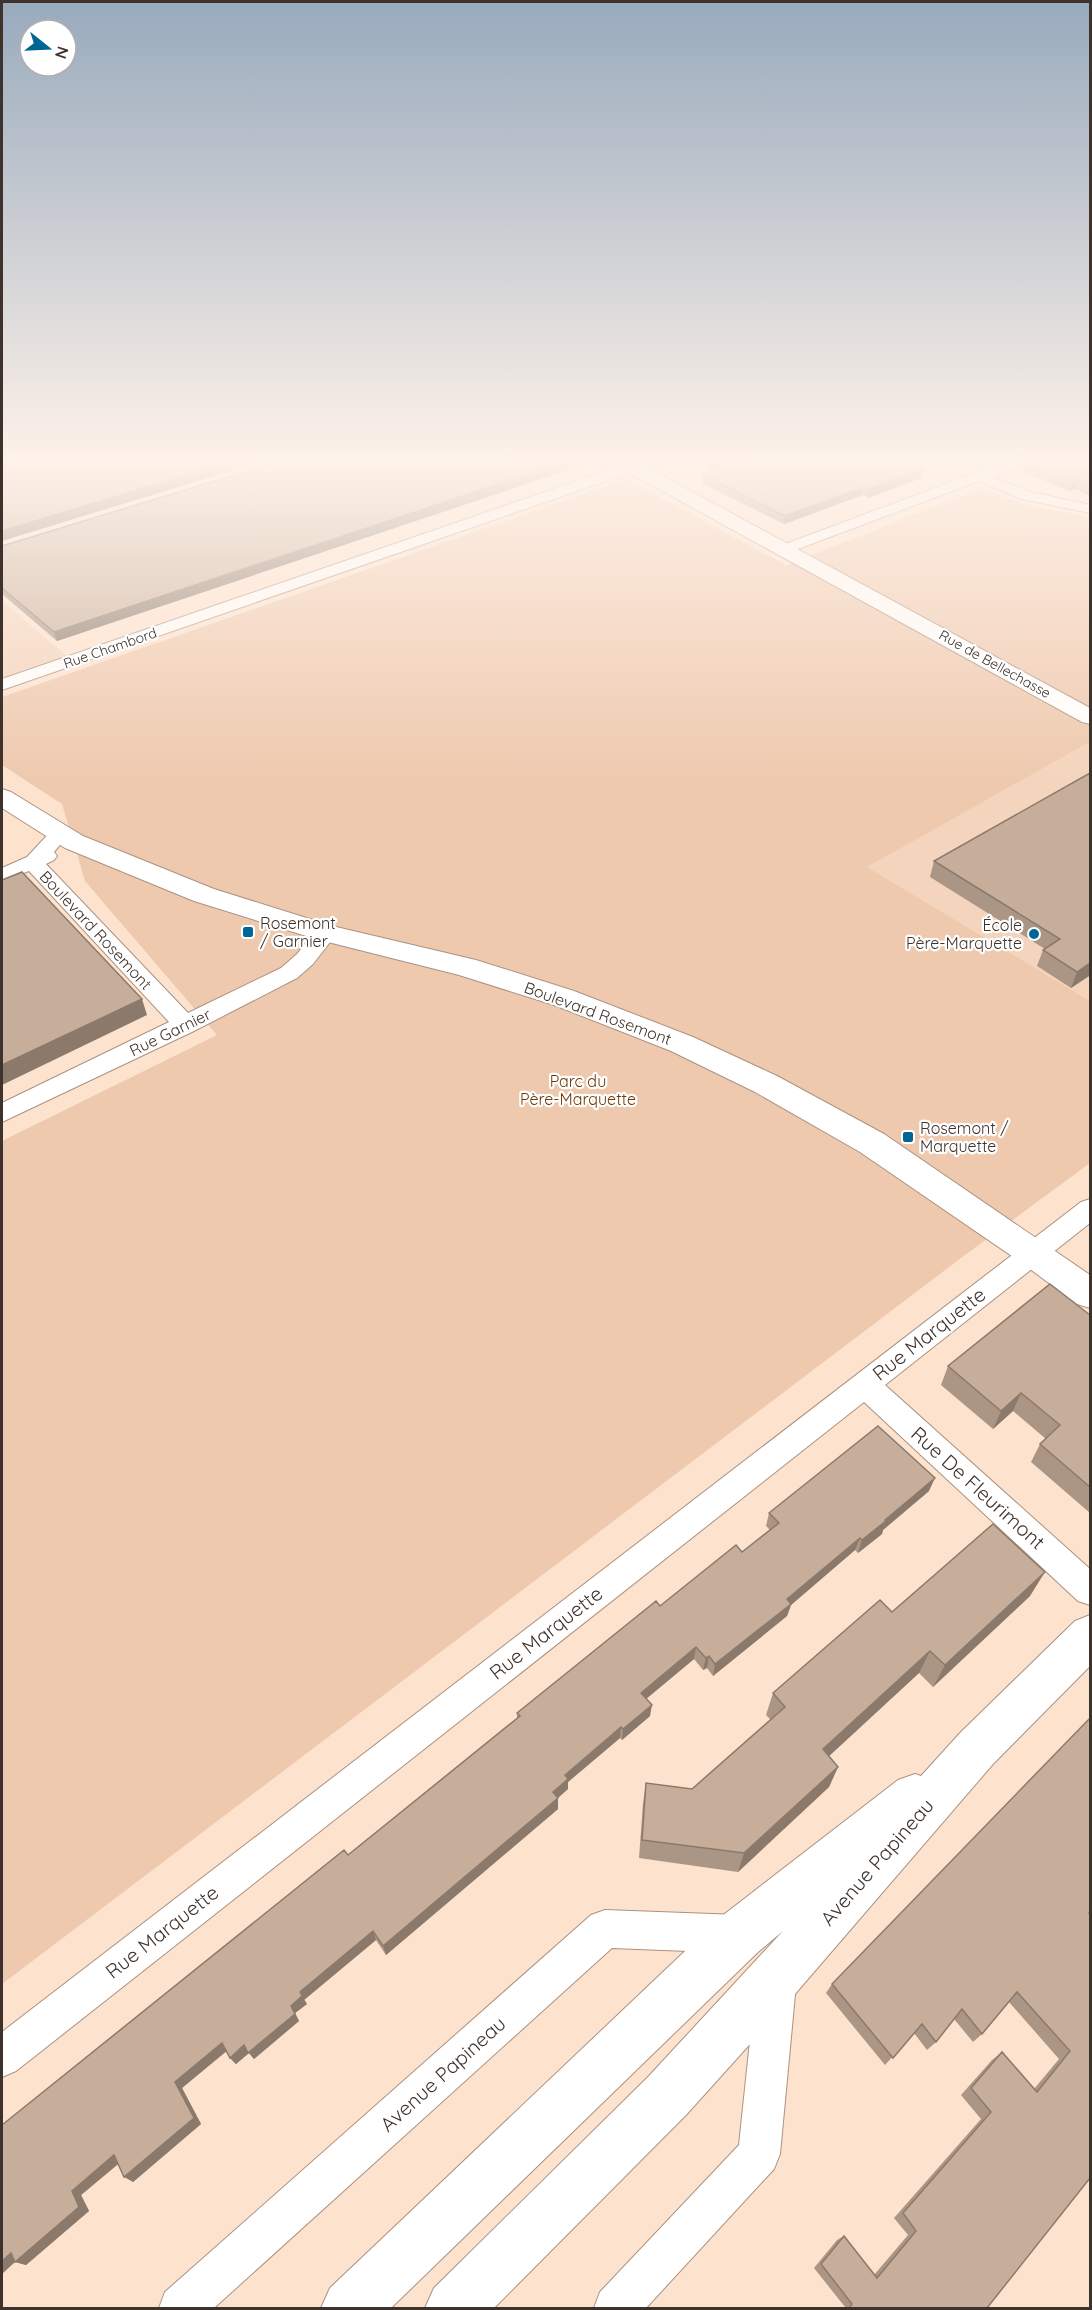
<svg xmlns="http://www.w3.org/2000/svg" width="1092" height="2310" font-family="Quicksand,sans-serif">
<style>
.built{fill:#f4d4bc}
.green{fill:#eec9ae}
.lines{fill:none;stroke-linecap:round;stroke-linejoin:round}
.street-casing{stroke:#ab9280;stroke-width:2}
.secondary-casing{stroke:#ab9280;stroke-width:2}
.street{fill:#fff;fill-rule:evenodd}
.secondary{fill:#fff;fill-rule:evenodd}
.wall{fill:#ab9685}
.shaded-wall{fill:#8b7a6c}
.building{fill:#c7ae9b;stroke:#8b7a6c;stroke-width:1.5}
.poi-dot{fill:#006795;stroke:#fff;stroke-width:2}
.labels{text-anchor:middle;stroke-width:4.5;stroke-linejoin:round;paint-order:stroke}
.far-street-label{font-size:14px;fill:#3e332c;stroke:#fff}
.poi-label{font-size:16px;fill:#3e332c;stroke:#fff;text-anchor:start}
.street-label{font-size:16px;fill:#3e332c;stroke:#fff}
.park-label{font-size:16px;fill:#6c3907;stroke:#fff}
.near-street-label{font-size:20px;fill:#3e332c;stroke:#fff}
</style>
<rect width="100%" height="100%" fill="#fde2ce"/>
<path class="built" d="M2,601L69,658L2,682Z
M1090,742V1001L866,867Z"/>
<path class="green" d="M626,479L786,565L983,488L1025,505L1090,517V742L867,867L1090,1001V1163L961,1258L2,1984V1141L217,1035L85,881L62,804L2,765V697Z"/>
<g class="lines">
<g class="street-casing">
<path id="street" d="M647,457H669L667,460L2,690V679Z
M1018,457H1039L992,477L1031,492L1090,505V513L1022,499L979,481L790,552L785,554L777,549L780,546Z
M60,827L67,829L70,833L54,852L57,856L54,860L46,864L188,1013L281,968L297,954L318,928L326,926L334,928L337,933L313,964L297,978L194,1031L2,1122V1103L169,1022L29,871L2,881V868L27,857L53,829Z
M1090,1199V1223L885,1385L1090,1569V1605L1078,1601L864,1402L16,2071L2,2077V2032L1081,1202Z
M605,1910L739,1915L753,1920L758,1934L753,1948L739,1953L612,1948L214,2308H159L165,2292L591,1915Z
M776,1964L790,1970L796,1984L780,2154L774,2169L646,2308H594L600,2292L739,2145L756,1984L762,1970Z"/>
</g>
<g class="secondary-casing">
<path id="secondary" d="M605,457H628L1090,708V724L1082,722L608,461Z
M2,789L11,792L83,836L214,889L332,926L476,960L574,991L693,1037L777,1076L884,1134L1090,1275V1308L1077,1304L1022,1263L860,1152L755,1092L671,1051L554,1005L459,975L316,939L194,901L65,848L2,808Z
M1090,1615V1666L993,1764L795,1994L686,2115L494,2308H425L434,2288L648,2077L783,1931L758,1952L391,2308H321L330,2288L722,1916L898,1780L915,1774L921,1776L961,1732L1075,1621Z"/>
</g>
<use href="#street" class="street"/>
<use href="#secondary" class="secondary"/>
</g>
<path class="wall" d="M293,457H586V464L57,641L2,594V546Z
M988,457H1011L999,462Z
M1090,457V496L1075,489L1069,491L1016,469L1018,461Z
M706,459L921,478L868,498L863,495L784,524L703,484V475L711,471L705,468Z
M1090,773V977L1089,976L1071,988L1037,966L1043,950L1045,949L930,877L934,861Z
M1090,1315V1513L1031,1462L1040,1444L1046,1439L1013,1411L993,1429L941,1385L948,1366Z
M929,1491L883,1530L882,1534L858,1553L855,1550L791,1605L787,1616L713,1676L707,1668L703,1670L694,1659L646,1699L650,1716L622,1740L620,1738L568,1782V1789L558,1798V1809L386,1955L376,1940L304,2000L307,2004L295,2013L299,2021L254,2059L249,2053L236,2064L230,2058L226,2051L182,2088L201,2124L133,2182L118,2164L81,2195L89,2211L26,2265L15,2262L348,1855L517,1718V1713L660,1606L742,1552L770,1530L766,1526L769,1513Z
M1030,1596L933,1687L919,1673L829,1756L838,1767L829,1787L738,1872L639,1858L643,1803L646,1783L692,1789L771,1720L766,1715L773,1693L892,1612Z
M1089,1913L1090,2178L987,2308H844L845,2307L814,2268L837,2240L844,2236L874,2275L908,2235L894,2218L981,2119L961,2095L992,2060L1002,2052L1034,2089L1059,2059L1009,2002L982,2034L973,2042L954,2019L936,2042L927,2050L914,2033L885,2065L826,1993L832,1984Z"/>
<path class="shaded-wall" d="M247,457H276L2,541V531Z
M580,457H586V464L57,641L54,632Z
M1000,457H1011L999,462Z
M923,469L921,478L868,498L869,489Z
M1077,480L1075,489L1069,491L1072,483Z
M864,487L863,495L784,524L785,516Z
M1090,963V972L1089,976L1071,988L1077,972Z
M142,999L147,1015L2,1085V1065Z
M1021,1393L1013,1411L993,1429L1001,1411Z
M935,1478L929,1491L883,1530L882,1534L858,1553L862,1540Z
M860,1538L855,1550L791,1605L787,1616L713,1676L715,1664L787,1599Z
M1045,1572L1030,1596L933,1687L945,1665Z
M696,1647L694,1659L640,1704L641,1693Z
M930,1651L919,1673L814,1770L823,1749Z
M709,1656L707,1668L703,1670L706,1658Z
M652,1705L650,1716L622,1740L623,1729Z
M621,1727L620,1738L568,1782V1789L553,1802V1792L565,1775Z
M838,1767L829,1787L738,1872L744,1853Z
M558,1798V1809L386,1955L383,1946Z
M373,1931L376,1940L304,2000L300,1992Z
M302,1996L307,2004L295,2013L299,2021L254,2059L249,2053L236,2064L230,2058Z
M222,2043L228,2050L182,2088L201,2124L133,2182L124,2177L175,2082Z
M114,2155L123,2160L81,2195L89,2211L26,2265L15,2262L2,2274V2261L72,2191Z"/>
<path class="building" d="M2,457H247L2,531Z
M293,457H580L54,632L2,588V546Z
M712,457H895L923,469L869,489L864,487L785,516L703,475L720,466L706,459Z
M1026,457H1090V486L1077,480L1072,483L1018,461Z
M1090,773V963L1077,972L1043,950L1060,939L934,861Z
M22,872L142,999L2,1065V880Z
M1050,1284L1090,1315V1487L1040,1444L1060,1425L1021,1393L1001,1411L948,1366Z
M878,1426L935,1478L885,1520L886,1521L862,1540L860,1538L787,1599L791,1604L715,1664L709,1656L706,1658L696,1647L641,1693L652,1705L623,1729L621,1727L565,1775L568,1779L553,1792L558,1798L383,1946L373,1931L300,1992L302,1996L291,2006L295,2014L248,2053L244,2045L230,2058L222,2043L175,2082L194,2118L124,2177L114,2155L72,2191L79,2207L15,2262L11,2253L2,2261V2125L344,1850L348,1855L520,1716L517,1713L656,1601L660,1606L736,1545L742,1552L779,1523L769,1513Z
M993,1524L1045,1572L945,1665L930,1651L823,1749L838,1767L744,1853L642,1840L646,1783L692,1789L785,1707L773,1693L880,1600L892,1612Z
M1090,1718V1911L1089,1913L1090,1915V2178L987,2308H849L852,2304L821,2264L844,2236L877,2278L916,2231L903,2213L991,2112L971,2088L1002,2052L1037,2092L1070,2051L1017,1992L982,2034L962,2009L936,2042L922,2024L893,2058L832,1984Z"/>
<linearGradient id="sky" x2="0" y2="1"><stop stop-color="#98aabd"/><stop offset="0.59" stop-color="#fef2e9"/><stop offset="1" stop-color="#fef2e9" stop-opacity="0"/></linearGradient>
<rect width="1092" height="781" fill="url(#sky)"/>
<g class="poi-dot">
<rect x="242" y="926" width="12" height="12" rx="3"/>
<circle cx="1034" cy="934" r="6"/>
<rect x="902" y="1131" width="12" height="12" rx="3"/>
</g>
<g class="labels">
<g class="far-street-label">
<text transform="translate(110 648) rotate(-19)" y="5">Rue Chambord</text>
<text transform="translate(995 664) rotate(29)" y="5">Rue de Bellechasse</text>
</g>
<g class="poi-label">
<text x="260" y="929">Rosemont<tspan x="260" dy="18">/ Garnier</tspan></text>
<text x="1022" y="931" text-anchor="end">École<tspan x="1022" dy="18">Père-Marquette</tspan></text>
<text x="920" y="1134">Rosemont /<tspan x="920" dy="18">Marquette</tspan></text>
</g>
<g class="street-label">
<text transform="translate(96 930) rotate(47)" y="6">Boulevard Rosemont</text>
<text transform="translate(598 1013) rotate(20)" y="6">Boulevard Rosemont</text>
<text transform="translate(170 1032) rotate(-26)" y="6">Rue Garnier</text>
</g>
<g class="park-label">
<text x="578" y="1087">Parc du<tspan x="578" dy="18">Père-Marquette</tspan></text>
</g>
<g class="near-street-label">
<text transform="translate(929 1334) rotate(-38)" y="7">Rue Marquette</text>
<text transform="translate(978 1488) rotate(42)" y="7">Rue De Fleurimont</text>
<text transform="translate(546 1633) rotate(-38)" y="7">Rue Marquette</text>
<text transform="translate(877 1862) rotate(-49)" y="7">Avenue Papineau</text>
<text transform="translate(162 1932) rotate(-38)" y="7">Rue Marquette</text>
<text transform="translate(443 2074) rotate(-42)" y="7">Avenue Papineau</text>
</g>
</g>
<rect width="1092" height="2310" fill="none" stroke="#3e332c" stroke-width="6"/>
<g transform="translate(48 48) rotate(108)"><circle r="28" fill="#ffffff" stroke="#b2adab" stroke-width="1.5"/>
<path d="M0-4.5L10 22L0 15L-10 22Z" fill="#006795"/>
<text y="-9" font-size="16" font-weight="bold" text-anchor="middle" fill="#3e332c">N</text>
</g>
</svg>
